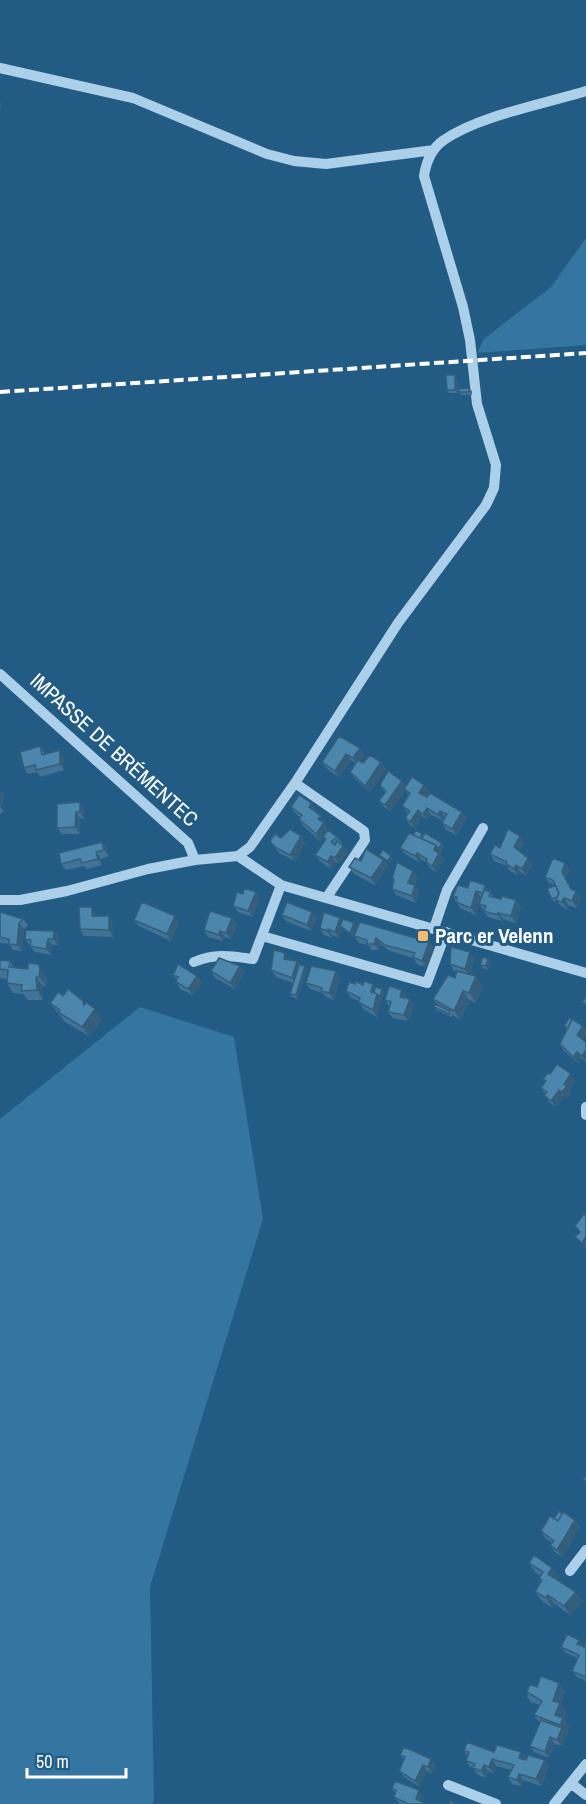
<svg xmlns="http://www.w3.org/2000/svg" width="586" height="1804" font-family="'Archivo Narrow',sans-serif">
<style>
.green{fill:#3475a1}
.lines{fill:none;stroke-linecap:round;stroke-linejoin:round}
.minor{stroke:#acd0e9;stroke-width:10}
.rail{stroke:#fff;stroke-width:4;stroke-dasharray:10 4.5;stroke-linecap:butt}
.wall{fill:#407395}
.shaded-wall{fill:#345e79}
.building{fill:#4b86ad;stroke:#345e79;stroke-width:1.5}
.poi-dot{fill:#f4ba6e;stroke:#225c85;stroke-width:2}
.labels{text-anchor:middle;stroke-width:6;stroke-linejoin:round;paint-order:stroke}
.street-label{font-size:21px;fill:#fff;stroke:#225c85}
.poi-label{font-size:21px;font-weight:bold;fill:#fff;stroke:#225c85;text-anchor:start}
</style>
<rect width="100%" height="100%" fill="#225c85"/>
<path class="green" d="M586,238V345L477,353L484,339L551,287Z
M140,1007L234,1037L263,1219L150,1587L154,1801L152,1804H0V1119Z"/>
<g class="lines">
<path class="minor" d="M0,68L133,98L267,154L294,161L326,164L434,150
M0,674L188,843L195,860
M295,783L364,831L365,840L327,897
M238,856L281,885L586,973
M0,900H20L67,891L148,869L195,860L238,856L250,847L297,780L398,623L486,505L494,488L496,465L477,404L470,340L463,307L424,176C426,163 432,148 444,140C478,116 544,104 586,91
M434,928L447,890L483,828
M262,936L427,983L446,932
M194,962C215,953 231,956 253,959L281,885
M586,1107V1115
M570,1571L586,1550
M572,1784L586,1795
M448,1785L496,1804
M554,1804L586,1764"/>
<path class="rail" d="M0,392L586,353"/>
</g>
<path class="wall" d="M455,375L457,378L458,393H449L447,390Z
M469,388L472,391V395H461L459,392Z
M40,746L45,755L60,750L64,757V770L41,777L37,772L28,774L24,768Z
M360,748L364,754L359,761L363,763L381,762L386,769L370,792L355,779L350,772L356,764L351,760L339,777L326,768L322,762Z
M402,781L406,786L424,785L429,791L425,796L462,812L467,818L457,835L446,830L442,823L443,821L431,815L427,820L422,816L415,828L410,825L405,818L408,813L402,806L409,795L405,790L390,811L384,807L379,801L385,793L380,785Z
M0,790L4,796L1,808L4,811L0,814Z
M57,804L84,809V819L80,818V834H62L57,828Z
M291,807L316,810L315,811L325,822L324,824L328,829L320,841L303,826L299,819L300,817L295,813Z
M413,835L423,836L442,843L444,846L440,854L444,859L436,872L430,868L426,862L421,859L419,862L405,854L400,848Z
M301,836L305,843L295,861L279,853L270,841L281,838Z
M323,837H337L342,843L341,844L348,852L339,864L336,862L331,869L320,861L315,855L325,840Z
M102,842L106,848L109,856L101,859L102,865L86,869L84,866L66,870L61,864Z
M524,843L519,851L533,864L526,875L520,872L518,875L510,871L507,866L494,861L490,854L500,848Z
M384,860L388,866L375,885L354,874L349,867L361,861Z
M570,869L566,878L572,890L576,891L581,898L577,908L568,905L567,909L561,906L557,901L554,902L552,899L555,885L549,883L545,877Z
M413,871L417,877L415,885L419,891L416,903L396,895L392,889L394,881L392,879Z
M468,888L490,891L489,892L494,897L521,906L516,923L503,919L502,921L488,917L479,904L482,897H481L476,915L460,908L453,896Z
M260,898L253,917L238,912L233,906Z
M0,912L23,919L28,925L24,929L22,951L13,950L9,944L0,943Z
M312,912L317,918L311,931L286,921L282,915Z
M96,913V916L113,923V937L84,936L80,929Z
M232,918L237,924L231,939L225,937L223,941L208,937L204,930Z
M134,920L179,923L171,941L139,926Z
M342,921L354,923L356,927L353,936L343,929L339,938L332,935V938L324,935L320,928Z
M54,931L59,937L58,945H52L51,955L35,952L25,939Z
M354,936L429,942L434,948L426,967L417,964L413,958L390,951L381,944L379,950H372L368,945L359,943Z
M289,959V960L305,966L307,969L298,999L292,997L290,994L293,983L276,977L271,970Z
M474,959L470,974L483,986L476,1003L469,1000L461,1020L452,1015V1017L436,1010L434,1007L438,1005L433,999L455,978L457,971H454L450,964Z
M488,959L491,962L488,970L483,968L480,965Z
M0,960L10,961L14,968L47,977L46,986H43V1000H28L23,994L13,993L7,983V979L0,978Z
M240,966L244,972L235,989L215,978L211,971Z
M336,971L340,978L334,1000L326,997L323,993L310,989L306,983Z
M173,975L197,976L202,982L193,995L180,989L176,982L177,980Z
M355,984L363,985L373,984L375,987L382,989L384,992L377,1017L363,1009L359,1001L351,998L346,991Z
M63,996L83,1001L102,1019L89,1036L65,1022L50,1003Z
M407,996L406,999H410L414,1006L408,1021L393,1018L388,1012L390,1007L385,1000Z
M564,1026H583L586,1031V1034L583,1039L586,1042V1062L581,1058L578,1063L564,1051L560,1044L567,1030Z
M550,1074L575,1080L569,1089L571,1093L567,1099L564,1096L556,1107L549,1102L541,1088L545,1081L543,1079Z
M554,1518L575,1520L580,1527L562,1557L555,1552L550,1545L552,1543L545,1538L541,1531Z
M529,1563L552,1568L559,1577L557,1580L583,1601L570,1615L555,1604L553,1608L542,1601L535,1592L542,1582L539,1578L541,1576L535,1572Z
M579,1640L584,1646L586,1642V1681L577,1677L572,1671L578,1658L566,1653L561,1647Z
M559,1683L565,1692L561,1705L566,1712L564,1719L569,1727L562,1746L555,1744L549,1758L534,1752L530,1746L540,1723L534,1715L539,1705L533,1702V1704L530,1701L527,1697L528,1694L527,1692Z
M464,1751L521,1752L526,1759L525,1760H545L549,1766L541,1786L523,1780L521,1786L512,1784L508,1777L511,1770L496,1766L494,1773L488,1771L486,1778L478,1775L473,1768L470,1767L466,1761L467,1756Z
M400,1755L431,1759L436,1765L432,1774L427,1771L420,1787L404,1777L399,1771L404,1760Z
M392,1789L424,1796L422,1801L425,1804H400L394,1797L395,1793Z"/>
<path class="shaded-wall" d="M0,101L2,104L0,115Z
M455,375L457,378L458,393L455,390Z
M360,748L364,754L357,765L353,758Z
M60,750L64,757V770L60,764Z
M346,754L351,760L339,777L335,771Z
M381,762L386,769L370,792L365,786Z
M402,781L407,787L390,811L385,805Z
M424,785L429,791L424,799L419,793Z
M0,790L4,796L1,808L0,806Z
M80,802L84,809V819L80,812Z
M311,803L316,810L313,813L309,807Z
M427,808L431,815L427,820L423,814Z
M418,810L422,816L415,828L410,822Z
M440,811L445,817L443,821L438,815Z
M76,812L80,818V834L75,827Z
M462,812L467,818L457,835L452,829Z
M321,816L328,829L320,841L316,834L318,819Z
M301,836L305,843L295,861L290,855Z
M520,836L524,843L518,853L514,847Z
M102,842L106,848L109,856L104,850Z
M442,843L444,846L440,854L444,859L436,872L432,866L434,850L436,845Z
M343,846L348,852L339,864L335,858Z
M96,852L101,859L102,865L98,859Z
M417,853L421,859L419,862L415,856Z
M331,856L336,862L331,869L327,862Z
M391,856L394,859L390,864L388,861Z
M528,858L533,864L526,875L522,869Z
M384,860L388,866L375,885L371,878Z
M565,863L570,869L566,878L575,895L576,891L581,898L577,908L572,901L571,889L562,872Z
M516,865L520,872L518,875L514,869Z
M413,871L417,877L413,889L408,883Z
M415,885L419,891L416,903L412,896Z
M485,885L490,891L487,899L483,893Z
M476,891L481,897L476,915L471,908Z
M256,892L260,898L253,917L248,911Z
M564,898L568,905L567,909L562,902Z
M516,900L521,906L516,923L511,916Z
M92,907L96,913V922L92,916Z
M312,912L317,918L311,931L307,925Z
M498,913L503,919L502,921L498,915Z
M109,916L113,923V937L109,930Z
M175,916L179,923L171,941L167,934Z
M232,918L237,924L231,939L226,933Z
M340,918L345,924L340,926L343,929L339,938L335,932Z
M19,923L24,929L22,951L17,945Z
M354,923L356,927L353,936L350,933Z
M328,929L332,935V938L327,931Z
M54,931L59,937L58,945L53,939Z
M220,931L225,937L223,941L219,935Z
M376,938L381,944L379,950L374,944Z
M48,939L52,945L51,955L46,949Z
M429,942L434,948L426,967L422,961Z
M470,952L474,959L469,975L465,969Z
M285,953L289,959V966L284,959Z
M488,959L491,962L488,970L486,966Z
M297,961L301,968L296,984L292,978Z
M240,966L244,972L235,989L230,983Z
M305,966L307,969L298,999L296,995Z
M40,968L47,977L46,986L39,977Z
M336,971L340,978L334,1000L329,993Z
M197,976L202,982L193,995L188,989Z
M476,976L483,986L476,1003L469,993Z
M36,977L43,986V1000L37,990Z
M373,984L378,990L376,996L371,992Z
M382,989L384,992L382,1001L380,997Z
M402,990L407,996L405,1003L400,997Z
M463,991L469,1000L461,1020L454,1011Z
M377,994L382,1001L377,1017L373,1010Z
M410,999L414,1006L408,1021L404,1015Z
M95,1009L102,1019L89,1036L82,1027Z
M583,1026L586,1031V1034L581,1041L577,1035Z
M586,1050V1061L582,1056Z
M577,1052L581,1058L578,1063L573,1057Z
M571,1074L575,1080L569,1089L571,1093L567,1099L562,1092L564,1084Z
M559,1090L564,1096L556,1107L551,1101Z
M586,1236V1250L582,1243Z
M575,1520L580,1527L562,1557L557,1550Z
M552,1568L559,1577L555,1583L548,1574Z
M576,1592L583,1601L570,1615L564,1606Z
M548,1595L555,1604L553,1608L546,1598Z
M579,1640L584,1646L582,1651L577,1644Z
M559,1683L565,1692L561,1705L566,1712L564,1719L569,1727L562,1746L557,1740L562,1728L555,1715L553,1701Z
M550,1737L555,1744L549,1758L545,1752Z
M521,1752L526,1759L524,1765L519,1758Z
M431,1759L436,1765L432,1774L428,1767Z
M492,1759L496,1766L494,1773L489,1767Z
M545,1760L549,1766L541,1786L536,1779Z
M423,1765L427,1771L420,1787L415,1781Z
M484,1765L488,1771L486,1778L481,1771Z
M519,1774L523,1780L521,1786L517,1780Z
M419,1790L424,1796L421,1804L416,1799Z"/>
<path class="building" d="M446,375H455V390H447Z
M469,388V392H459L458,389Z
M339,736L360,748L353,758L346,754L335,771L322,762Z
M40,746L42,755L60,750V764L36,770L35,765L24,768L20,752Z
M370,755L381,762L365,786L350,772L358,760L363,763Z
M388,771L402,781L385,805L379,801L386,791L380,785Z
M412,777L424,785L419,793L427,797L430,793L462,812L452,829L442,823L447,814L440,811L438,815L427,808L423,814L418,810L410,822L405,818L410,811L402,806L410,793L404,789Z
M299,795L311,803L309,807L321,816L318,819L324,823L316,834L299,819L302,815L291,807Z
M80,802V812H76L75,827L57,828V804Z
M290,829L301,836L290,855L275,847L270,841L275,834L281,838Z
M508,829L520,836L514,847L528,858L522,869L516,865L514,869L506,864L507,862L490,854L495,845L500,848Z
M328,830L337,837L331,842L335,845L337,841L343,846L335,858L331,856L327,862L315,855L326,839L323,837Z
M416,830L422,834L420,838L413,835Z
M409,833L436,845L434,850L439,853L432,866L426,862L427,859L417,853L415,856L400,848Z
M425,833L442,843L438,849L436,845L422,839Z
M102,842L104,850L96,852L98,859L82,863L80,859L61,864L59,853Z
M366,849L384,860L371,878L349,867L355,858L361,861Z
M383,850L391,856L388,861L379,855Z
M553,858L565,863L562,872L571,889L576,891L572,901L564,898L562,902L556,900L559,893L553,880L545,877Z
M397,862L413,871L408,883L415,885L412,896L392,889L394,879H392Z
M470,880L485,885L483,893L476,891L471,908L456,902L457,897L453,896L458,885L468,888Z
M555,885L559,894L557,897L552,899L547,889Z
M244,888L256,892L248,911L233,906L237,892L243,894Z
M484,890L491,892L489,896L501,899L502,896L516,900L511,916L498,913V915L484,911L486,906L479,904Z
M142,902L175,916L167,934L134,920Z
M287,902L312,912L307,925L282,915Z
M79,907H92V916H109V930L80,929Z
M210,911L232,918L226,933L220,931L219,935L204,930Z
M0,912L23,919L19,923L17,945L9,944V939L0,937Z
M324,912L340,918L335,932L328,929L327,931L320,928Z
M343,919L354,923L350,933L340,926Z
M360,922L429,942L422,961L413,957L415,953L385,945L376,938L374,944H367V940L354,936Z
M26,930L54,931L53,939H48L46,949L30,946L31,940L25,939Z
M451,947L470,952L465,969L450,964Z
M274,950L285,953L284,959L297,961L292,978L271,970Z
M483,957L488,959L486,966L480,965Z
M219,958L240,966L230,983L211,971Z
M0,960L10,961L9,967L28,969V963L38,964L40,968L39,977H36L37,990L21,991L22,985L7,983L8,970L0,969Z
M178,964L197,976L188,989L176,982L178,977L173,975Z
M299,965L305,966L296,995L290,994Z
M311,966L336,971L329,993L321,991L322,988L306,983Z
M457,971L476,976L469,993L463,991L454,1011L433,999L448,975L455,978Z
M356,981L363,985L364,981L373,984L371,992L377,994L373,1010L358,1002L360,998L346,991L349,982L355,984Z
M389,986L402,990L400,997L410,999L404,1015L388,1012L391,1002L385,1000Z
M375,987L382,989L380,997L377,994L374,993Z
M68,989L83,1001L84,1005L86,1002L95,1009L82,1027L58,1012L60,1010L50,1003L58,992L63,996Z
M586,996V1005L582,1002Z
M435,1004L450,1011L449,1014L434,1007Z
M569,1018L572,1020L568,1028L564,1026Z
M572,1019L583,1026L577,1035L586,1042V1050L582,1056L577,1052L573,1057L560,1044Z
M557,1064L571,1074L564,1084L567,1086L562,1092L559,1090L551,1101L544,1095L547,1092L541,1088L546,1081L543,1079L548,1073L550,1074Z
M584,1214L586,1216V1236L582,1243L575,1237L580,1232L575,1226Z
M586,1474V1482L583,1480Z
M559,1511L562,1514L558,1521L554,1518Z
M563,1512L575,1520L557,1550L550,1545L554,1541L541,1531L550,1516L558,1521Z
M534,1555L552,1568L548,1574L576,1592L564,1606L548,1595L546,1598L535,1592L542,1580L539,1578L543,1572L529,1563Z
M567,1634L579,1640L577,1644L584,1647L586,1642V1677L572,1671L579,1655L561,1647Z
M541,1676L559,1683L553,1701L560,1703L555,1715L563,1718L560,1725L534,1715L542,1701L527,1692L530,1684L537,1687Z
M541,1720L562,1728L557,1740L550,1737L545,1752L530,1746Z
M467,1742L494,1752L497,1745L521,1752L519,1758L526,1760L528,1755L545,1760L536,1779L519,1774L517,1780L508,1777L514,1765L492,1759L489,1767L484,1765L481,1771L473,1768L475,1764L466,1761L469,1752L464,1751Z
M404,1747L431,1759L428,1767L423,1765L415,1781L399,1771L405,1757L400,1755Z
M395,1781L419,1790L416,1799L423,1802V1804H408L394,1797L396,1790L392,1789Z
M450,1801L458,1804H449Z"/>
<rect class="poi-dot" x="417" y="930" width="12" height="12" rx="3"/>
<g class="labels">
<g class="street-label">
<text transform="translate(114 750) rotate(42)" y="7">IMPASSE DE BRÉMENTEC</text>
</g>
<g class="poi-label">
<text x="435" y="943">Parc er Velenn</text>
</g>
</g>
<path d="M27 1768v9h99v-9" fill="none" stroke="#ffffff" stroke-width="3"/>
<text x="36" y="1768" font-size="18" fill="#ffffff" stroke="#225c85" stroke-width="4.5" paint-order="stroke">50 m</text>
</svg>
